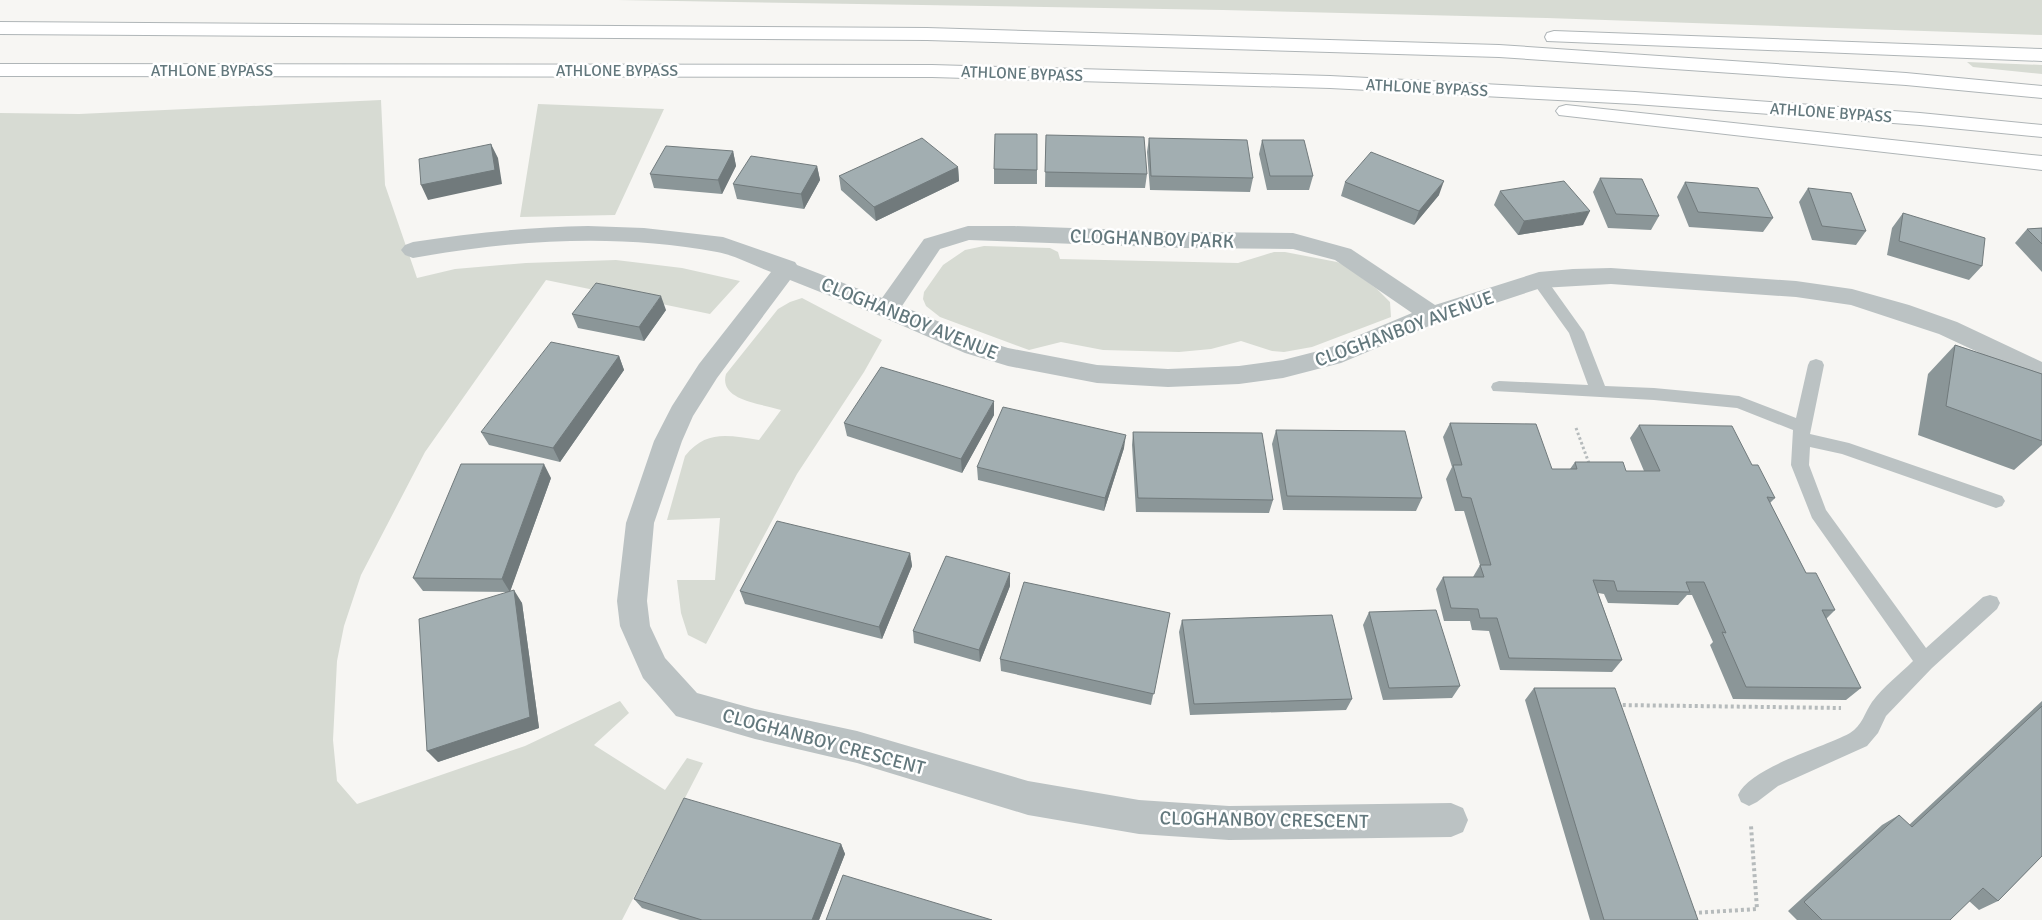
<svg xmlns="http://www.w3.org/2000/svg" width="2042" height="920" font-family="Signika,sans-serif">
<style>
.green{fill:#d7dbd3}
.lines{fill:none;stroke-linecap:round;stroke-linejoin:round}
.highway-casing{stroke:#afb5b7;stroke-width:2}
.path-far1{stroke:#b6bbbc;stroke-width:3;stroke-dasharray:2.5 2.5;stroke-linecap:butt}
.path{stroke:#b6bbbc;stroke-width:4;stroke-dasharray:3 3;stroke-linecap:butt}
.lane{fill:#bbc2c3;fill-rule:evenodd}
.street{fill:#bbc2c3;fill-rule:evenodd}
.highway{fill:#fff;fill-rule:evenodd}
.wall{fill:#8b9698}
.shaded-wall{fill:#717a7c}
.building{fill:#a2aeb1;stroke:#717a7c}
.labels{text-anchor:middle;stroke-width:5;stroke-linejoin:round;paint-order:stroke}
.far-street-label{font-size:16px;fill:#63787d;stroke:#fff}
.street-label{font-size:19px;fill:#63787d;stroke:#fff}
</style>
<rect width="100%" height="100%" fill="#f7f6f3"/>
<path class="green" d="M618,0H2042V35L1547,18L1223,10Z
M1967,62L2042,65V74L1973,67Z
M381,100L385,185L417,278L455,269L526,263L616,260L682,268L740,281L710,314L546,280L425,452L361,575L344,626L337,661L333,740L337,781L357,804L525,746L620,701L629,713L594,745L665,790L687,758L703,763L622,920H0V113L79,114Z
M538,104L664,109L615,215L520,217Z
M984,246L1050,248L1058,252L1060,259L1238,263L1274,252H1285L1337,262L1346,266L1377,289L1390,302L1391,317L1312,347L1284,352L1272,351L1241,341L1211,349L1179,352L1103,350L1061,342L1029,350L940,317L926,306L923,299L924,292L943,265L965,250Z
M802,298L882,340L864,372L797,474L706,644L688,635L681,613L677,580H715L720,518L667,520L685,456C707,429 729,436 759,440L781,410C764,404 718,401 726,374L778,309L790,302Z"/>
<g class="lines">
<g class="highway-casing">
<path id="highway" d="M0,22L927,28L1499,45L1906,73L2042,86V98L1906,85L1499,57L927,40L0,34Z
M1554,31L2042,49V61L1547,41L1545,37L1547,33Z
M0,64L932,65L1330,76L1635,92L1920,113L2042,125V137L1920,125L1635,104L1330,88L932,77L0,76Z
M1566,105L2042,156V170L1559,115L1556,111L1559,107Z"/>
</g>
<path class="path-far1" d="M1576,428L1590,466"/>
<path class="path" d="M1620,707L1619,705L1841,708
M1693,913L1757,909L1751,826"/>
<path class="lane" d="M1539,275L1544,276L1584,332L1605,386L1654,388L1739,396L1796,418L1808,365L1810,361L1816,359L1822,361L1824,365L1810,434L1849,443L2002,496L2005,501L2002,506L1996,508L1842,454L1810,447L1809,465L1826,510L1926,648L1983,597L1990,595L1997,597L2000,603L1997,609L1932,668L1886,716L1878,733L1867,746L1778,786L1757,802L1749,806L1741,802L1738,795C1750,767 1823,748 1850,733C1862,726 1865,712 1872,702C1883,687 1900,674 1913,661L1812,518L1791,465L1793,430L1737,408L1654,400L1493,391L1491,387L1493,383L1499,381L1588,385L1569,333L1531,280L1534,276Z"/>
<path class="street" d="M588,226L644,228L723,237L795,262L797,265L882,298L924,239L968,226H1014L1184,232L1293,233L1351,249L1435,305L1539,272L1573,269L1611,268L1796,281L1852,289L1909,305L1957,322L2042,362V382L1939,334L1851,305L1796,297L1611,284L1541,288L1441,321L1341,363L1283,378L1239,384L1168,387L1097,383L1008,366L965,353L878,315L790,280L717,378L693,416L682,441L654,523L647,601L650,626L665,658L697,693L755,709L857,731L1028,781L1139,800L1229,806L1451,803L1463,808L1468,820L1463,832L1451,837L1229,840L1139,834L1028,815L857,763L755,739L676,716L643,678L620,626L617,601L626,523L654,441L672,406L699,364L771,272C754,266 735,255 717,252C616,233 514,240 413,258L405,255L401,250L405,245L413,242C472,233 529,227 588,226ZM969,240L1184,248L1293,249L1335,260L1412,313L1326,349L1283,360L1239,366L1168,369L1097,365L1008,348L982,340L902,306L940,249Z"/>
<use href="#highway" class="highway"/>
</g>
<path class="wall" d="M1037,134V184H994V169Z
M1046,135L1147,174L1145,188L1045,187Z
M1149,138L1253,178L1250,192L1150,190L1147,152Z
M1262,140L1313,176L1309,190H1267L1259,154Z
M733,151L736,166L722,194L654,188L650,174Z
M817,166L820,180L804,209L737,199L733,184Z
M958,167L959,181L876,221L841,190L839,176Z
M1600,178L1659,216L1651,230L1608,228L1593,192Z
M1345,182L1439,195L1414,225L1341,196Z
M1685,182L1773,218L1763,232L1689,227L1677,197Z
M1808,188L1866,231L1856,245L1812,240L1799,202Z
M1500,191L1583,225L1518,235L1494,205Z
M1903,213L1982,266L1969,280L1887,255L1892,228Z
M2042,228V272L2015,243L2027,229Z
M666,310L644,341L578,328L572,314Z
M1955,345L2042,374V445L2014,470L1918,435L1928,374Z
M619,356L624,370L560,462L489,445L481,432Z
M994,415L962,473L847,436L844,423Z
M1450,423L1552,469H1570L1575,462L1626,471H1644L1630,438L1639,425L1752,465L1775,498L1770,503L1806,573L1835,610L1826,619L1861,688L1846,700L1733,699L1710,645L1713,642L1692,595H1687L1678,605L1608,603L1604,594L1598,593L1622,660L1612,672L1500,670L1489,631L1472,630L1470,621H1444L1436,589L1443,577H1473L1480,565L1464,511H1455L1446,479L1452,467L1443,437Z
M1276,430L1422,498L1416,511L1283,510L1272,444Z
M1133,432L1273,500L1269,513L1136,512L1132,445Z
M1124,448L1104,511L978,480L977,467Z
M551,478L510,591L522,603L539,728L438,762L508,592L423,591L413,578Z
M910,553L912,566L882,639L745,604L740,591Z
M1010,586L980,662L914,643L913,631Z
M1369,612L1460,686L1452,698L1383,700L1363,625Z
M1170,613L1151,705L1001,671L1000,659Z
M1182,620L1352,699L1346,710L1190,715L1179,632Z
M1534,688L1698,920H1590L1525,700Z
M2042,701V856L1998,901L1979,910L1969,901L1950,920H1797L1788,911L1882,825L1899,815L1909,825Z
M841,844L845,854L819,920H680L642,908L634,899Z"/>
<path class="shaded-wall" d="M491,144L498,158L502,184L428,200L421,185Z
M733,151L736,166L722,194L718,180Z
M817,166L820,180L804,209L801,194Z
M958,167L959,181L876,221L874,207Z
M1444,181L1439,195L1414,225L1419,211Z
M1590,211L1583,225L1518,235L1524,221Z
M661,296L666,310L644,341L639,327Z
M619,356L624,370L560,462L553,448Z
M994,401V415L962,473L961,459Z
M1126,435L1124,448L1104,511L1105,498Z
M544,464L551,478L510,592L502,579Z
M910,553L912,566L882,639L879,627Z
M1010,573V586L980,662L979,650Z
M514,590L522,603L539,728L438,762L427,751Z
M841,844L845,854L819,920H812Z"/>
<path class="building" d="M995,134H1037V170L994,169Z
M1046,135L1144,137L1147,174L1045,172Z
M922,138L958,167L874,207L839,176Z
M1149,138L1247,140L1253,178L1151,176Z
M1262,140H1304L1313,176H1270Z
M491,144L495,170L421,185L419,159Z
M666,146L733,151L718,180L650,174Z
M1371,152L1444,181L1419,211L1345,182Z
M751,156L817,166L801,194L733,184Z
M1600,178L1642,179L1659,216L1616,214Z
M1564,181L1590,211L1524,221L1500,191Z
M1685,182L1758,188L1773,218L1698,212Z
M1808,188L1851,193L1866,231L1822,226Z
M1903,213L1985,238L1982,266L1899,241Z
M2042,228V244L2027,229Z
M596,283L661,296L639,327L572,314Z
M551,342L619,356L553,448L481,432Z
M1955,345L2042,374V441L1946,406Z
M881,367L994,401L961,459L844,423Z
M1003,407L1126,435L1105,498L977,467Z
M1450,423L1536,424L1552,469H1577L1575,462H1623L1626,471H1660L1639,425L1732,426L1752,465H1758L1775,498L1767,497L1806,573H1816L1835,610H1822L1861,688L1746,687L1722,632L1726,633L1704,582H1686L1690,592L1617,591L1614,581L1593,580L1622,660L1509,658L1497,618H1480L1478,609L1451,608L1443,577H1484L1480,565H1491L1471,498L1462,497L1453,465H1462Z
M1276,430L1405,431L1422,498L1287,496Z
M1133,432L1262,433L1273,500L1138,498Z
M461,464H544L502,579L413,578Z
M777,521L910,553L879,627L740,591Z
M946,556L1010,573L979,650L913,631Z
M1024,582L1170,613L1154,694L1000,659Z
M514,590L530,717L427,751L419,619Z
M1436,610L1460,686L1389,688L1369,612Z
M1332,615L1352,699L1194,704L1182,620Z
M1534,688H1615L1698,920H1604Z
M2042,706V856L1998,901L1983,888L1950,920H1822L1804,902L1899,815L1912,827Z
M684,798L841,844L812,920H702L634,899Z
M843,875L992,920H826Z"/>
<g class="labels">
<g class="far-street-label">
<text x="212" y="76">ATHLONE BYPASS</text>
<text x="617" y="76">ATHLONE BYPASS</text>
<text transform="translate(1022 73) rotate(2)" y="6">ATHLONE BYPASS</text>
<text transform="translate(1427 87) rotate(3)" y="6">ATHLONE BYPASS</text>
<text transform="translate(1831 112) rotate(4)" y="6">ATHLONE BYPASS</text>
</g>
<g class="street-label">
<text transform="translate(1152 238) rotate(2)" y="7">CLOGHANBOY PARK</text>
<text transform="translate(910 318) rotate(22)" y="7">CLOGHANBOY AVENUE</text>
<text transform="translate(1404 328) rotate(-20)" y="7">CLOGHANBOY AVENUE</text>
<text transform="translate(824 741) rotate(15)" y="7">CLOGHANBOY CRESCENT</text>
<text transform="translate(1264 819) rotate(1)" y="7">CLOGHANBOY CRESCENT</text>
</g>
</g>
</svg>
